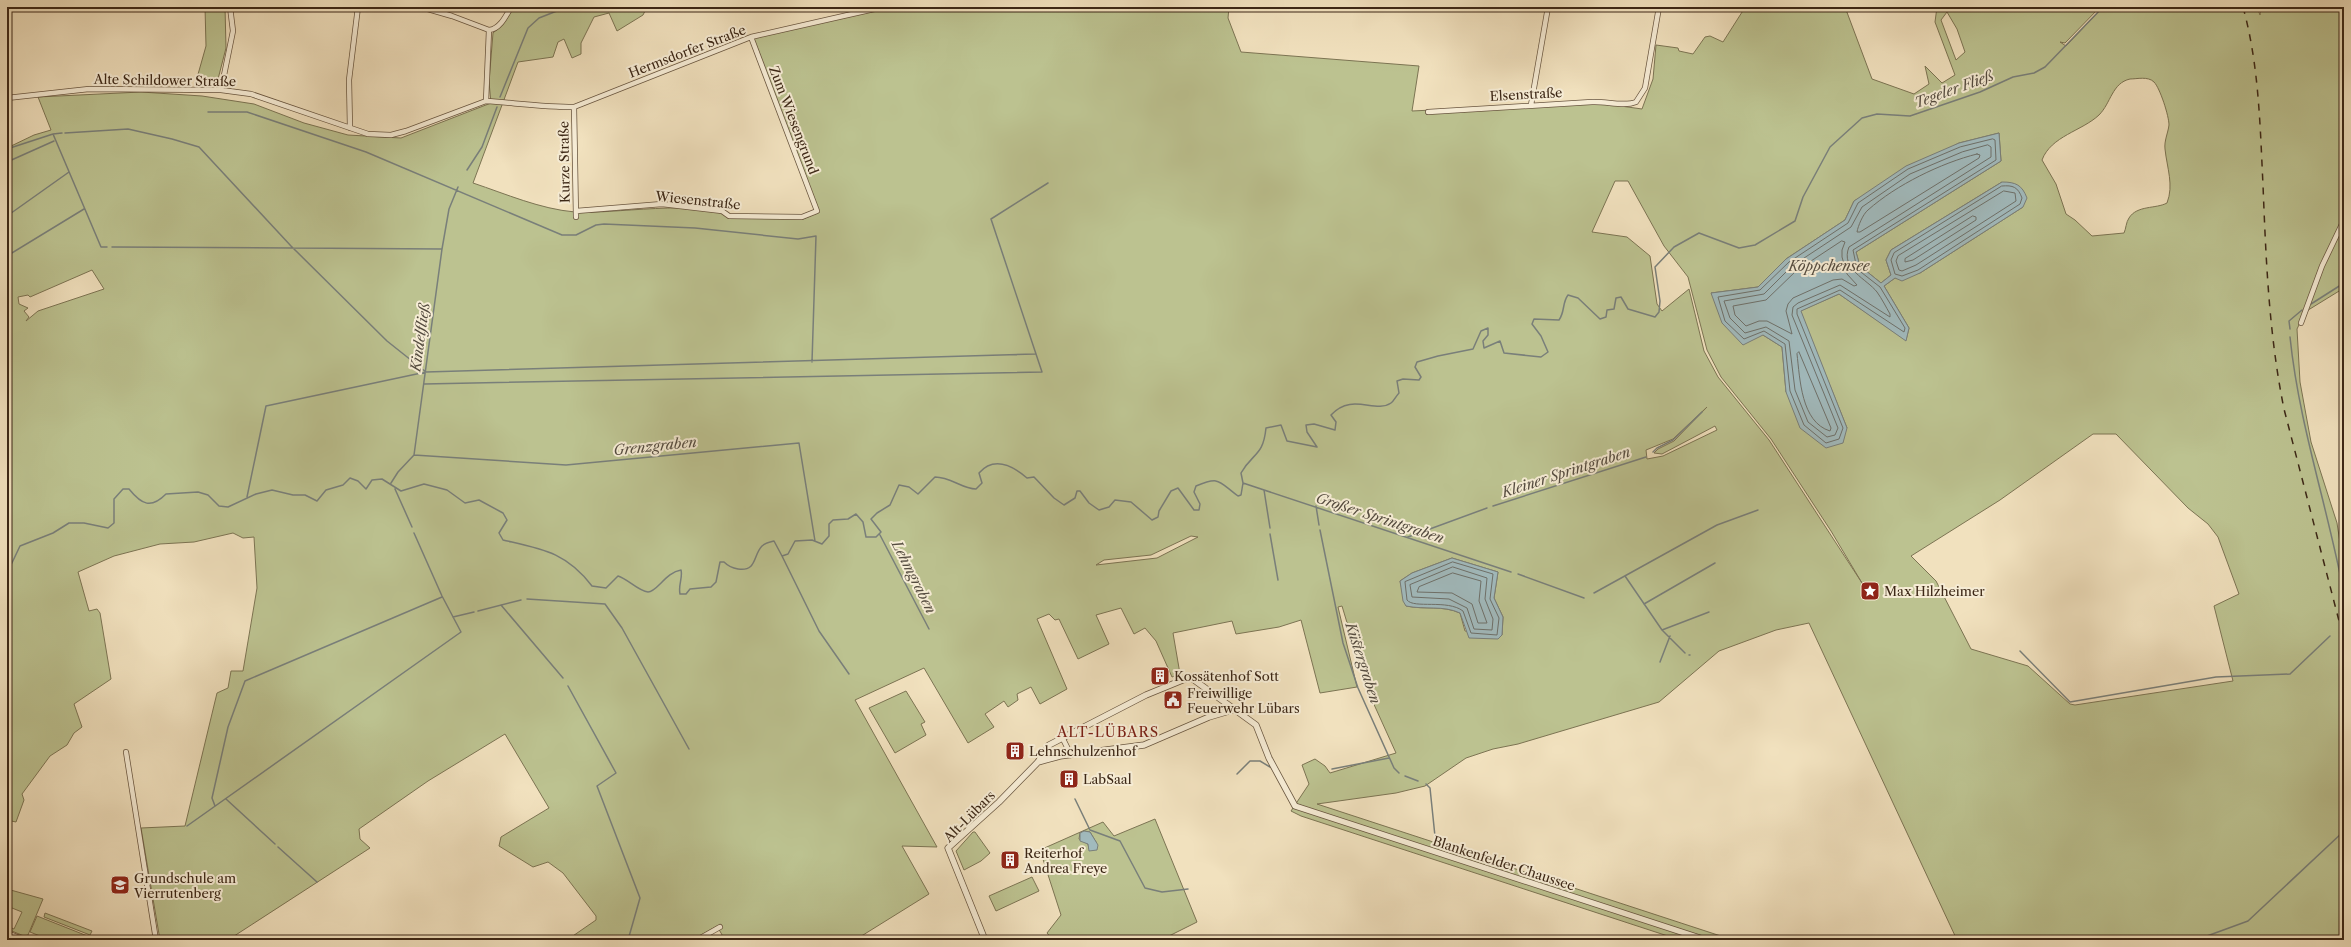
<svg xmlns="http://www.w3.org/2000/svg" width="2351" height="947" font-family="'Libre Caslon Text',serif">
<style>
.green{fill:#bcc290;stroke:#7c7453;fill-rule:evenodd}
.water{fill:#a1babd;stroke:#797f7a}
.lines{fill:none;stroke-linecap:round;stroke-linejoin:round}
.shore{stroke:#6e706a;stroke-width:1}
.stream{stroke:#797f7a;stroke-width:1.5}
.minor-casing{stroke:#695640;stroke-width:6}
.tertiary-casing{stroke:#695640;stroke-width:7}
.minor{stroke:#f6ecd5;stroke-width:4.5}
.tertiary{stroke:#f6ecd5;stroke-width:5.5}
.rail{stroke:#3c2716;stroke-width:1.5;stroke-dasharray:7 7;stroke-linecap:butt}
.labels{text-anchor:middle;stroke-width:4;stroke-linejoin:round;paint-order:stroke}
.street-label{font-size:13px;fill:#3c2716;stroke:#f6ecd5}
.poi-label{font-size:13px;fill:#3c2716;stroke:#f6ecd5;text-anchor:start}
.water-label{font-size:14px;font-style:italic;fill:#554c40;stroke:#f6ecd5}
.neighbourhood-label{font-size:14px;letter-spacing:1px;fill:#7a1f14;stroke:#f6ecd5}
</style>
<rect width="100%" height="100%" fill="#f1e1be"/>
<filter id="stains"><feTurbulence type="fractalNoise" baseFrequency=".005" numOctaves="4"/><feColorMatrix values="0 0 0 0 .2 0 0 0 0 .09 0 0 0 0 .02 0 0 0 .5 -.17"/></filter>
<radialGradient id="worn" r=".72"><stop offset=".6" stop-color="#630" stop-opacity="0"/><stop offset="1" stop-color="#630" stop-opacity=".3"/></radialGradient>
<path class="green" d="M205,7H225L226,48L217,83L212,86L195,85L206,46Z
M514,7H647L643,15L617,31L609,13L594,17L581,43V54L572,58L564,39L558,42L553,57L518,62L473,183C506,194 540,209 575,212C606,215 708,198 727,217L803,219L817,213L751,37L883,7H1229L1228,18L1241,52L1419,66L1412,111L1592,102L1642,109L1653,79L1656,45L1678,48L1679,51L1693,54L1705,37L1710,36L1723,42L1744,9L1743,7H1845L1872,79L1914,94L1929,84L1925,66L1942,83L1955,75L1935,22L1937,7H2100L2065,43L2060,42L2066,46L2103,7H2257L2260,15L2261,7H2344V288L2305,312L2297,329L2300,382L2311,442L2337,523L2344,569V940H1957L1809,623L1776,630L1719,651L1659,702L1518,744L1493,749L1466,758L1425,786L1396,793L1317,804L1733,940H1680L1301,816L1291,811L1309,784L1302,765L1315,759L1325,766L1330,773L1396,753L1367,689L1342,606L1338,607L1357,687L1320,693L1301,620L1279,627L1236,634L1232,621L1173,633L1180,674L1172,677L1156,641L1145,628L1134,634L1121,608L1096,615L1109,644L1078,659L1059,619L1055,620L1049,614L1037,619L1067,689L1040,704L1031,687L1017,694L1018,700L1008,707L1004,701L985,714L994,727L968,743L924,668L855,700L937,847L902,846L929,894L855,940H725L717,926L692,940H567L596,920V916L563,873L548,862L533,867L499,846L501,837L549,808L505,734L428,781L359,829L360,839L370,848L228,940H160L141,828L185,826L217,693L228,688L231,671H243L257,588L254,537L243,538L233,533L194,542L160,544L114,556L78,572L89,611L97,609L100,613L111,679L74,704L82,727L74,733L67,745L50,756L22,794L24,800L16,822L7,820V148L34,135L51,130L38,97L141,92L202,96L254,104L304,123L348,135L401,138L491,103L489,82L493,33L504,23ZM1947,12L1957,29L1965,52L1956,60L1941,20ZM2130,79C2137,79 2148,76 2154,82C2160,88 2169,116 2169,125C2168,133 2164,141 2165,149C2167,168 2174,185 2167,203C2156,209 2137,205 2129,218C2126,222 2126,229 2124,233L2092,236L2075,220L2066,214L2056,184L2042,160C2051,136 2082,131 2099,115C2111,103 2112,83 2130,79ZM1999,133L2001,161L1856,252L1860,266L1881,283L1891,275L1886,260L1891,250L2002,182L2023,207L1920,273L1895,278L1884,286L1909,328L1906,340L1839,294L1800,311L1847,428L1786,392L1782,347L1763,335L1711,293L1758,287L1786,259L1845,220L1854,201L1959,143ZM1615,181H1628L1664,246L1688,277L1707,350L1721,377L1771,439L1831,531L1862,583L1769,440L1718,377L1704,351L1689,289L1662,311L1657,304L1650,256L1627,237L1592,232ZM92,270L104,289L38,311L26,321L29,317L24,311L28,308L19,304L18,297L28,295L30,297ZM1707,407L1674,441L1658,449L1654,453L1662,454L1715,426L1717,430L1663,456L1647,459L1646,450L1673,439ZM2093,434H2116L2188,508L2208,524L2218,537L2239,594L2214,606L2233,681L2075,705L2070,704L2028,666L1971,649L1936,581L1911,556L2000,500ZM1191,536L1198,537L1157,558L1096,565L1104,560L1151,555ZM1452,558L1498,572L1494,598L1503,617L1502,635L1465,631L1460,613C1442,605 1426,610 1406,606L1400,581L1412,573Z
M906,691L925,722L921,724L926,735L895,753L869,708Z
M1155,819L1197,922L1161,940H1053L1047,933L1061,915L1040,850L1103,822L1114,836ZM1084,831L1090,832L1096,842L1089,849L1088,844L1079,839L1080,833Z
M973,832H975L990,853L981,861L964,870L956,851Z
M1032,877L1039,891L996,911L989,896Z
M7,889L43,899L28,935L24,936L7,929V926L14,929L22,912L7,906Z
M45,913L92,931L90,935L44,917Z
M37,916L90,937L89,940H50L30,932Z"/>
<path class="water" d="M1999,133L2001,161L1856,252L1860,266L1881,283L1891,275L1886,260L1891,250L2002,182C2016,182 2022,185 2027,198L2023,207L1920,273L1902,281L1895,278L1884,286L1909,328L1906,341L1839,294L1801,311L1847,428L1843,443L1826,448L1800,428L1786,392L1782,347L1763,335L1743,345L1722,323L1711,293L1758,287L1786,259L1845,220L1854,201L1906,166L1959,143Z
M1452,558L1498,572L1494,598L1503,617L1502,635L1498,639L1469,638L1460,613C1443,605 1425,610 1406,606L1403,601L1400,581L1412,573Z
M1084,831L1090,832L1098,845L1097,850L1089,851L1088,844L1080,841V833Z"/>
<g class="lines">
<path class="shore" d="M1993,139L1995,140L1996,160L1853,250L1857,269L1880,287L1905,328L1904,332L1840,290L1797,309V314L1843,428L1839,439L1826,443L1804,425L1790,391L1785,344L1764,331L1744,339L1725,321L1718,297L1760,290L1789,262L1848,223L1858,203L1908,169L1960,147Z
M1988,145L1991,147V157L1849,247C1840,269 1867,279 1877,292C1882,299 1886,307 1890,314V317L1840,285L1798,303L1793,307L1792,315L1838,428L1835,435L1827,437L1808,422L1795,390L1789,341L1766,327L1745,333L1730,318L1724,301L1764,294L1792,266L1851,227L1862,207L1910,174L1962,152Z
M1977,154L1980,155L1979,158L1860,232H1857C1858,226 1863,214 1868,210C1896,185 1941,163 1977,154Z
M2002,186C2013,185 2018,187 2022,198L2020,204L1918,270L1902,276L1895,274L1891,260L1894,253Z
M2004,191L2015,193L2016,201L1916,265L1902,271L1899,270L1896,261L1898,256Z
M1973,216L1976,217V220L1913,260L1905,262V259Z
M1842,241L1845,242L1842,250V257L1847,274L1857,285L1854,286L1842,279L1833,280L1793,298L1788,304L1786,311L1792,334L1767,321H1759L1746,326L1735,315L1733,306L1766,300L1796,271Z
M1799,352L1831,428L1830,431C1801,422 1800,379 1797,354Z
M1453,562L1493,574L1490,599L1499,618L1497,635L1471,633L1463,611C1447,599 1414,609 1407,600L1405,582Z
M1453,567L1487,578L1485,599L1493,619L1492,630L1474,629L1467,608L1449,599L1412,597L1410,585Z
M1453,573L1481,581L1479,601L1487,623H1478L1472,604L1452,593L1417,592L1419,587Z"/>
<path class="stream" d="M500,97L528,28L539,18L567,7
M208,112H247L366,152L562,235H576L596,225L604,224L695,228L798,239L816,236L812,362
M65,133L128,129L172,139L199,147L291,246L387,341L426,372
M53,134L101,247H107
M7,149L53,134L62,133
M7,162L54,141
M469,167L467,170L482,147L497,107
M7,216L69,172
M112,247L442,249
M7,256L84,209
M2311,304L2344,283
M2290,329L2289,321L2302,310
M2290,337C2299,425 2328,508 2344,594
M424,384L1042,372L991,219L1048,183
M1653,452L1657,448L1673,440L1702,412
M414,455L566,465L799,443L815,541
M391,483L398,472L414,455L442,249L449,209L458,187
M1243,483L1511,572
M395,489L412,527
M1264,490L1270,528
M247,497L266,406L426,372L1035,354
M1316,506L1319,525
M1493,506L1646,457
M1320,530L1343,643L1358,688L1394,768L1399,773
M1270,534L1278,580
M880,535L929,629
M1408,537L1487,508
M782,556L819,631L849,674
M7,566L10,567L20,546L53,533L69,523H84L108,528L114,523V499L123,489H129C142,505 151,509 166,494L198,492L208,495L219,506L228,507L256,494L272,490L293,495H305L317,501L326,490L343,485L350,478L358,481L366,489L372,480L382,479L401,491L424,484L447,490L465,503L479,500L503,513L507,520L499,533L503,540C542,549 566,552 592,586L606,588L618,576C628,579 638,591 648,592C657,592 666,572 681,570C683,578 678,585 680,594H686L690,589L711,587L716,582L720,562H724C728,566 732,568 738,569C757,572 753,555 762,546C765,543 770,542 774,541L782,556L788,554L795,541L812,540L822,544L829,536V524L833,520L848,519L856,514L863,522L866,537H876L881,532L871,519L877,513L890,505L899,485L909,487L918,494L935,477C951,477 962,489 976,489L982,483L979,473C994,456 1013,466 1027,478L1034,477L1054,498L1064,505L1075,498L1077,491H1080L1089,503L1099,510L1109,507L1115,500L1131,502L1152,520L1158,517L1159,511L1171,491L1178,488L1194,510H1199L1200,504L1194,492L1196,486C1220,476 1218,481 1238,496L1241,495L1243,483L1241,473C1253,452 1263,457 1266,428L1281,425L1287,441L1317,447L1307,432L1306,425L1314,424L1335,430L1336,422L1331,415C1352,392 1375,414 1391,403C1394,401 1396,396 1399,393L1397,381L1403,379L1419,380L1421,377L1415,367L1417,362L1438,356L1473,349L1481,331L1488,328V335L1483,341L1484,348L1500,341L1504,353L1541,357L1548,352L1541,336L1532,324L1534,319L1559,320C1565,312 1562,303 1568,295L1578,298L1600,319L1606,317L1607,310L1614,309L1616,298L1621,297L1628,309L1655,317L1659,312L1660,301L1655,267L1674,247L1699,233L1739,248L1755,245L1795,221L1803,197L1830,147L1862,118L1877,114L1910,116L1980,92L2013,77L2034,73L2045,67L2103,7
M1518,574L1584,598
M1625,576L1662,630L1685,653
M1594,593L1717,525L1758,510
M527,599L605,604L622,628L689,749
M1644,604L1715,563
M501,605L563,678
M478,611L521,600
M453,617L474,612
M1662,630L1709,612
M2020,651L2070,702L2216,677L2290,674L2330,636
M1689,655H1690
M1660,662L1670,636
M568,686L616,773L597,786L640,898L628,940
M1332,769L1389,758
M1237,774L1250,761H1260L1270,767
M1405,776L1418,781
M1426,784L1430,788L1436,846
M226,799L275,844
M1075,799L1090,830L1120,841L1145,888L1162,892L1188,889
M215,806L212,798L228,727L245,681L442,597
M187,826L461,632L442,596L414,533
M278,847L317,882
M2196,940L2248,921L2344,831"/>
<g class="minor-casing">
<path id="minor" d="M421,7L452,16L489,30L486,101
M489,30C500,29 506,16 511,7
M221,90L233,31L230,7
M7,98L89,89L221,90L251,94L368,134L391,135L406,131L486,101C515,103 544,107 574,107L751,37L883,7
M1531,105L1548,7
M574,107L576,217
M1428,112L1592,102C1606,101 1624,107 1636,102L1645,88L1659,7
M350,128L349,80L358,7
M576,211L662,204L722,211L729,216L802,217L817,211L751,37
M2301,323L2322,266L2344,220
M1062,737L1071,755
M126,752L156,940
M7,933L25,940
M697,940L720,927"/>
</g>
<g class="tertiary-casing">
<path id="tertiary" d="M1038,762L1060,756L1144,745L1209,717L1236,709
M985,940L948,848L999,802L1038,762L1049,745L1146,695L1190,677L1256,725L1269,758L1295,806L1706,940"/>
</g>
<use href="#minor" class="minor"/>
<use href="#tertiary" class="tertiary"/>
<path class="rail" d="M2243,7C2259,65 2260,125 2263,185C2266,261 2269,335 2284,409L2344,640"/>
</g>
<defs>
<g id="sight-square" transform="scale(1)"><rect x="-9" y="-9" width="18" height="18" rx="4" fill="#8f2418" stroke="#f6ecd5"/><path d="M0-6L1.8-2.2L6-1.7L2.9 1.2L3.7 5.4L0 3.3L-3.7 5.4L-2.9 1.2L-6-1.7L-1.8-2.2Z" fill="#fff"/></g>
<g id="building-square" transform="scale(1)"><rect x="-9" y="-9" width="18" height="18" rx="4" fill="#8f2418" stroke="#f6ecd5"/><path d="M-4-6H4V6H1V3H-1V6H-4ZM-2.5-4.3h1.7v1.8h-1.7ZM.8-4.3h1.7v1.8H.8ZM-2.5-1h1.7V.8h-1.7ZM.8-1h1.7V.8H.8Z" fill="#fff"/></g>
<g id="civic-square" transform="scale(1)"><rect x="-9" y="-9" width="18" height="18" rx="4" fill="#8f2418" stroke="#f6ecd5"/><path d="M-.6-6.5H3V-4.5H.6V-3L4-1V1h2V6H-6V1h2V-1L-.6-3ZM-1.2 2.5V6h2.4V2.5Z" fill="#fff"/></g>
<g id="school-square" transform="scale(1)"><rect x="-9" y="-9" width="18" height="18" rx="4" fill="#8f2418" stroke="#f6ecd5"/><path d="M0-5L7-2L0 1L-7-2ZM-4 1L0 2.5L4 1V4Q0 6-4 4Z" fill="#fff"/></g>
</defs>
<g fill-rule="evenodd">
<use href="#sight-square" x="1870" y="591"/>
<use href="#building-square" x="1160" y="676"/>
<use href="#civic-square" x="1173" y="700"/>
<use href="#building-square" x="1015" y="751"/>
<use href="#building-square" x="1069" y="779"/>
<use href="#building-square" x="1010" y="860"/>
<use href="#school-square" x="120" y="885"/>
</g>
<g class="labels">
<g class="street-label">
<text transform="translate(687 51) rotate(-21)" y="5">Hermsdorfer Straße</text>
<text transform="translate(165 80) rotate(1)" y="5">Alte Schildower Straße</text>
<text transform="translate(1526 94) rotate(-3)" y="5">Elsenstraße</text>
<text transform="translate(794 120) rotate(69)" y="5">Zum Wiesengrund</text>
<text transform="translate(564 162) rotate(-91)" y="5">Kurze Straße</text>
<text transform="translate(698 200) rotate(6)" y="5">Wiesenstraße</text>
<text transform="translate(969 816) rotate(-45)" y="5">Alt-Lübars</text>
<text transform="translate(1504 863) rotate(18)" y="5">Blankenfelder Chaussee</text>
</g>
<g class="poi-label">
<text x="1884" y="596">Max Hilzheimer</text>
<text x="1174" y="681">Kossätenhof Sott</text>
<text x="1187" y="698">Freiwillige<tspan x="1187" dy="15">Feuerwehr Lübars</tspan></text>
<text x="1029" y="756">Lehnschulzenhof</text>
<text x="1083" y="784">LabSaal</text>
<text x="1024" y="858">Reiterhof<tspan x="1024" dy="15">Andrea Freye</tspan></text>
<text x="134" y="883">Grundschule am<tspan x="134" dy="15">Vierrutenberg</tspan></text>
</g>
<g class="water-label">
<text transform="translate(1954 89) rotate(-20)" y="5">Tegeler Fließ</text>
<text x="1829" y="271">Köppchensee</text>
<text transform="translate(420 337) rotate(-82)" y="5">Kindelfließ</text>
<text transform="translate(655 446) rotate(-6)" y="5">Grenzgraben</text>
<text transform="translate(1566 472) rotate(-18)" y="5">Kleiner Sprintgraben</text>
<text transform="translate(1380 518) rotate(18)" y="5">Großer Sprintgraben</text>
<text transform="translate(914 577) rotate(63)" y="5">Lehmgraben</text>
<text transform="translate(1363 663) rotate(72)" y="5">Küstergraben</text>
</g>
<g class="neighbourhood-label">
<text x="1108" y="737">ALT-LÜBARS</text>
</g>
</g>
<rect width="2351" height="947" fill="none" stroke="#f1e1be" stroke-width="24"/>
<rect x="8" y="8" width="2335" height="931" fill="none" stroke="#3c2716" stroke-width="2"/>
<rect x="12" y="12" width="2327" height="923" fill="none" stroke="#3c2716"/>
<rect width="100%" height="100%" filter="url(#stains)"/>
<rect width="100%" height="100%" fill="url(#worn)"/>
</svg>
